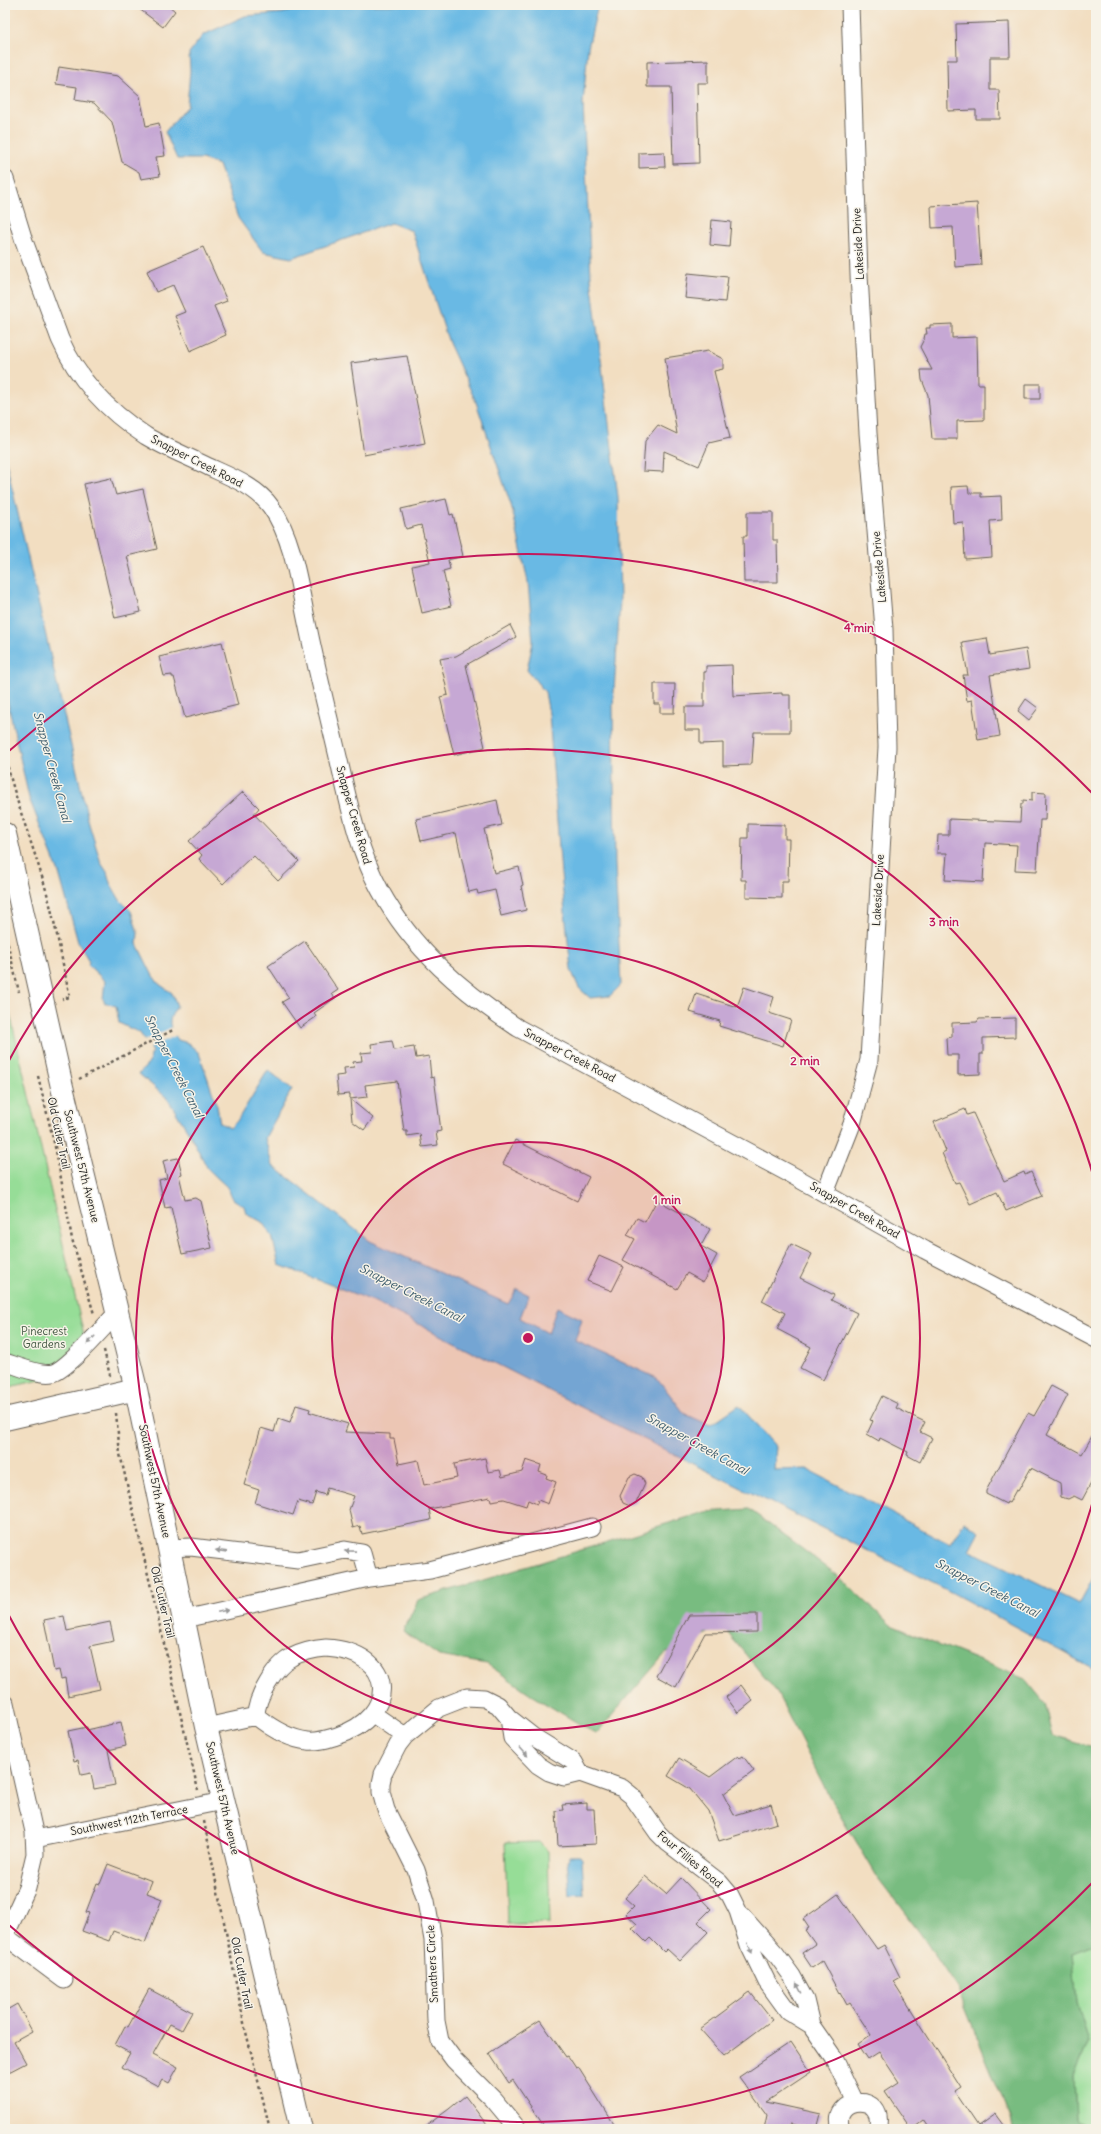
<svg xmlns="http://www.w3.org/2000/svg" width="1101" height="2134" font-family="Delius,sans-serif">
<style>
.green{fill:#96dd97;stroke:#597c5a}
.forest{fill:#78bc80;stroke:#4a6c4e}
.water{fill:#69b9e4;stroke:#426a80}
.pier{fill:#f2dec1}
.building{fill:#c6a8d4}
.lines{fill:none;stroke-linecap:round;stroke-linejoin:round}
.minor-casing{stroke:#676056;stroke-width:19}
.major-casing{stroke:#676056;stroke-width:24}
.path{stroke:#676056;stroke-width:2.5;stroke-dasharray:3 3;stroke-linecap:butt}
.minor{stroke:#fff;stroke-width:17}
.major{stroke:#fff;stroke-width:22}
.oneway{fill:#999}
.ring{fill:none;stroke:#c2185b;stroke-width:2}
.labels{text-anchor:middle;stroke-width:3;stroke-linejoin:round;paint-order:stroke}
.street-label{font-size:11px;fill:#1c1c1c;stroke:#f7f3e8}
.park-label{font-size:11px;fill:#415641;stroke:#f7f3e8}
.water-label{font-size:12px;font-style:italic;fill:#3b5b6c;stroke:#f7f3e8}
.centre{fill:#c2185b;stroke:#f7f3e8;stroke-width:2}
.ring-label{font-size:12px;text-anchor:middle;font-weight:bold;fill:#c2185b;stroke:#f7f3e8;stroke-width:3;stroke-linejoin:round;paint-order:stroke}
</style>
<rect width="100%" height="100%" fill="#f7f3e8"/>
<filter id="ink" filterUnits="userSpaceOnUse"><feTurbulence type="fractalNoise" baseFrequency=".025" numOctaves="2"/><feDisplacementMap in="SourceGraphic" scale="8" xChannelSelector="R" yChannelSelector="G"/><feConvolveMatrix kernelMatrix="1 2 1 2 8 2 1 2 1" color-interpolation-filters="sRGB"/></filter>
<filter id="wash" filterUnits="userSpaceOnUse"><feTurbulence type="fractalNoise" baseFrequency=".012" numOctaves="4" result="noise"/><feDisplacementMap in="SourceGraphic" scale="16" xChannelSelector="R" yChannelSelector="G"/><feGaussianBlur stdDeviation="0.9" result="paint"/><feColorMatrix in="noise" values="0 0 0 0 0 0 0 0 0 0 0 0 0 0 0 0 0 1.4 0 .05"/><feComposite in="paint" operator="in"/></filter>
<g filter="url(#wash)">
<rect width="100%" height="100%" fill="#f2dec1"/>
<path class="green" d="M5,992L88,1353L76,1372L5,1388Z
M539,1842L548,1851L550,1923L508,1924L505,1843Z
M1096,1944V2129H1091L1076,2121L1074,2076L1089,2041L1077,2003L1072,1953Z"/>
<path class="forest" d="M749,1509L837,1575L891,1625L1025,1679L1045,1703L1053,1735L1096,1748V1944L1072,1953L1077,2003L1089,2041L1074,2076L1076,2120L1091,2129H1012L1010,2118L958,1990L920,1933L878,1878L829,1796L776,1691L722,1626L665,1654L596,1734L541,1701L487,1664L439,1656L403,1631L418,1600L705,1512Z"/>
<path class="water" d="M318,5H598L588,48L583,103L591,278L618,497L620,601L613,706L615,864L621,985L610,996L590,998L579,988L571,970L561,874L549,714L545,692L527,670L533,642L528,582L512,508L476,402L449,343L412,231L391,223L291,258L263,252L238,218L219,165L202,159H177L165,132L187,106L190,71L189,53L203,35L245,16L283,13Z
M5,457L89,824L101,863L107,872L110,883L120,900L131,911L138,933L137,944L153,976L159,984L172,993L177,1006C167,1022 168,1024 178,1040L188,1043L199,1053L217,1106L220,1123L230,1128L237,1121L268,1070L292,1089L265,1138L272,1165L370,1241L508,1304L517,1289L529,1295L520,1318L548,1333L557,1307L582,1319L575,1341L657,1378L685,1414L710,1425L739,1405L776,1447L774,1470L807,1469L950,1544L964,1522L979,1531L969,1550L1079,1604L1096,1573V1670L945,1589L683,1459L373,1301L279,1265L272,1236L262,1222L246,1213L244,1206L233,1199L227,1187L208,1169L189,1133L167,1098L139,1074L149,1063L152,1052L140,1033L119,1023L116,1006L105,1003L103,999L105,981L88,965L89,961L78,942L59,873L29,798L5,690Z
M569,1856H580L582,1859L584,1895L570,1896L567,1860L569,1859Z"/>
<path class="pier" d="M172,1027L177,1035L148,1049L144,1041Z"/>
<g id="blocks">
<path class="building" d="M134,5H168L175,11L163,27Z
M1009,22L1010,57H990V90H999L1000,119H976V110L948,111L947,60H957L956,24Z
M708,60V83H697L699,163L673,164L671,87H647V62Z
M59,67L118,76L140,96L146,126L159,123L165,156L156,157L160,176L141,179L139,172L122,162L112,122L94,103L75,100L77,87L56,84Z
M664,152L665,167L639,168V153Z
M977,203L981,265L955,267L953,227L932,228L931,206Z
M712,220L731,222L729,247L710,245Z
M203,247L227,301L214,306L226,335L190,351L175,316L185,312L173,285L156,292L147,271Z
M688,273L728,277L725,302L685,298Z
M952,324V338L977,337L978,384H984V420L957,421V439H932L928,395L922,380L921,370H932L920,347L924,339L925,334H927L926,328H930V325Z
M708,351L723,359V369L714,371L730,438L709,443L699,466L664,451L663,472L643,471L645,441L658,425L677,434L665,358Z
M407,356L425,443L364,455L351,363Z
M1025,384H1040V399H1025Z
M111,478L116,495L143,489L157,549L127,556L141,612L115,618L84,484Z
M968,486L969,493H981V497L1001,496L1002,520L990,521L992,557L965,559L963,522L953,523L951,487Z
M446,499L450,515L453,514L463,556L448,560L450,569L443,571L451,606L422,613L412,566L430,562L421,525L406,529L401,509Z
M747,512H773V540H777L778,582H744L743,536H747Z
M510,625L516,637L466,665L485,747L454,755L440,697L448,695L440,659L456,656Z
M987,638L990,655L1026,649L1029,669L990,675L1000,736L978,740L972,700L967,701L963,675H968L962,642Z
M222,642L238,705L185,718L174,677H172V675L164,676L159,657Z
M732,665L733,696L782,693V695H790V732H754L752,763H750V765L723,766V743L700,744V730H685V707H704V672H706V666Z
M654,684H675L674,713H660V704H654Z
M1026,699L1038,708L1029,720L1018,711Z
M243,792L259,808L254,814L299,861L278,881L253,855L223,884L199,859L202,855L189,841Z
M1032,792L1046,793L1045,820H1040L1037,871L1015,870L1017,845L985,843L983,882L945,880L947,853H937L938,835H949V819L1020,822L1021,804H1023V800L1032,801Z
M497,800L502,825L484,829L494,873L519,867L523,885L521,886L526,910L501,916L495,890L478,894L477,890L469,892L456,833L421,841L416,819Z
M748,824L785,825V839H789L788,881H782V898L746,897V880H741L742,838H748Z
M305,941L338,990L332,994L335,998L314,1013L316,1017L300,1028L282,1002L289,998L268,966Z
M744,987L774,997L769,1013L791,1020L783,1046L719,1026L720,1021L690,1012L696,994L737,1007Z
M1015,1018V1037L983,1038V1054H980V1074L958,1075V1055H947L946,1038L952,1037V1023L977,1022L979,1019Z
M392,1041L394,1050L414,1047L416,1058L429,1056L431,1078L434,1077L441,1131L436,1132L438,1145L422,1147L420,1134L407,1136V1131H404L397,1081L365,1085L367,1097L350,1099V1094L338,1095L336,1076L345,1075L344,1068L354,1067L353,1062L362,1061L361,1053L372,1052L371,1044Z
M350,1099L373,1118L364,1130L352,1121Z
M965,1109L967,1115L973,1113L1004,1181L1024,1172L1025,1175L1031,1172L1042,1196L1006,1211L997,1192L970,1204L959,1182L955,1183L942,1153L946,1151L934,1122Z
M515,1140L589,1177L577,1201L503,1164Z
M178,1158L182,1174L179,1175L185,1200L196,1198L201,1201L212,1248L182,1254L171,1207L165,1208L159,1180L167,1178L163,1161Z
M657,1200L710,1229L701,1246L717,1255L703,1282L687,1273L677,1289L623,1260L635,1239L627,1235L637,1218L645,1222Z
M791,1244L812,1254L800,1278L834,1295L831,1300L857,1313L823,1380L800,1368L811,1347L777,1329L785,1313L762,1301Z
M599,1256L624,1267L612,1291L587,1281Z
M1051,1386L1068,1395L1047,1435L1082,1454L1096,1429V1474L1082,1500L1074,1496L1068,1499L1061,1497L1060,1483L1031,1468L1018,1491L1016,1490L1009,1503L1007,1502L1006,1504L986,1494V1491L1028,1413L1034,1416Z
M882,1396L898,1404L896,1408L925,1422L920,1432L932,1438L920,1462L907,1455L908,1452L880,1438L879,1441L867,1434L873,1421L870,1420Z
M296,1405L310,1409L309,1412L348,1424L345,1432L390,1434V1439H394L399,1464L418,1460L424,1485L457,1478L454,1464L485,1458L488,1472L500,1470L502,1477L522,1472L526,1460L541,1465L539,1472L547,1475L546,1478L556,1482L548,1504L538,1500L537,1504L528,1500L526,1506L504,1499L491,1501L490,1497L429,1509L431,1520L362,1534L360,1526L353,1528L349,1510L354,1496L327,1488L325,1495L316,1492L312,1505L298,1501L293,1515L255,1503L259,1490L244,1485L261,1428L274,1432L278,1418L290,1422Z
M635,1474L642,1477L645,1484L636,1503L630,1506L623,1503L620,1496L629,1477Z
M757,1614V1632L705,1633L676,1687L656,1676L689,1615Z
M64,1616L67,1631L110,1622L114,1641L90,1646L100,1689L68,1696L65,1678L61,1679L59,1670L54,1671L44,1620Z
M741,1685L753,1701L738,1713L726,1697Z
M121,1722L126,1746L108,1750L115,1785L94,1789L91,1773L81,1775L78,1760L74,1761L68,1731L87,1727V1730Z
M738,1756L740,1758L743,1756L754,1771L723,1794L734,1815L771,1804L777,1823L719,1841L708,1811L690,1789L668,1776L679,1758L710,1777Z
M587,1803V1809H594L596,1844L558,1846L556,1811L563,1810L562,1805Z
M108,1864L152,1881L147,1893L162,1899L145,1943L113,1931L109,1941L82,1931L89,1913L86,1912L97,1883L100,1884Z
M645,1876L666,1894L681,1878L711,1909L698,1922L708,1932L680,1961L667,1949L664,1952L650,1938L646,1942L632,1928L637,1924L626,1914L634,1906L625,1898Z
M838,1894L877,1949L884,1945L900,1977L893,1981L961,2088L955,2092L978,2126L995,2114L1006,2129H929L923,2120L911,2129L885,2091L899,2082L879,2052L868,2059L858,2044L871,2035L850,2003L847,2005L840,1992L839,1993L822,1961L812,1968L802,1953L815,1944L805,1930L809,1928L803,1919Z
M149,1989L192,2012L182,2030L170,2024L153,2054L178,2067L169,2083L162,2079L158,2086L122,2067L130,2053L115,2045L125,2026L128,2027Z
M750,1992L772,2020L724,2056L700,2029Z
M17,2004L32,2031L14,2041L26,2063L5,2074V2011Z
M540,2020L566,2057L568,2056L576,2068L578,2067L617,2129H546L513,2080L509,2083L489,2053Z
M791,2042L811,2072L766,2102L821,2114L817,2129L790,2124L788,2129H764L767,2115L739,2077Z
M465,2096L490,2129H422L449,2109Z"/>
</g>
</g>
<g filter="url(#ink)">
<use href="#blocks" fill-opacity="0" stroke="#676056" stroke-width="1"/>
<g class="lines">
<g class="minor-casing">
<path id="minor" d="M5,179L24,241L60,339C78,380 109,412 146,436C166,448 189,457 209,467C231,477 257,487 271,507C295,540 300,593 309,632C318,675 329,718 339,761C349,804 358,850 380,890C412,949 463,992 518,1028L790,1174L925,1250L1096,1339
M825,1193L852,1124L869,1060L887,747L884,629L868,433L859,275L850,5
M5,1362C17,1366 41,1376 53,1373C69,1368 105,1325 118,1312
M169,1548L191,1547L298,1560L345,1550L362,1553L369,1578
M184,1619L369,1578L430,1570L592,1527
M326,1648C397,1652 399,1716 337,1736C327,1739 318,1742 308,1741C288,1739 271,1728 256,1716C256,1698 275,1665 292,1657C302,1652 315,1649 326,1648Z
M5,1703L34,1832L35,1854L27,1888L5,1936
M373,1714L405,1736
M509,1718L512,1738L538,1765L549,1772L564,1777L580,1773L622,1788L632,1796L658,1833L668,1843L719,1882L730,1895L738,1911L749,1945L767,1982L788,2011L811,2025
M206,1727L256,1716
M35,1839L223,1801
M742,1916L776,1954L792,1976L805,2000L811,2025L834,2058L855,2102
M5,1936L64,1980
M518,2129L493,2099L454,2060L440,2041L436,2021L433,1940L426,1901L416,1870L386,1810L381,1792V1783L383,1774L398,1745L405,1736L439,1708L467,1697L484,1698L498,1705L509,1718L532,1736L574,1762L580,1773
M841,2129C829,2095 888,2092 877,2129"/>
</g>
<g class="major-casing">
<path id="major" d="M5,834L62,1087L136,1389L206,1727L301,2129
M5,1419L136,1389"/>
</g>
<path class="path" d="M5,755C15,801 33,845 46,890C56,925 62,962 70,997L62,999
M5,932L19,992
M38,1076L56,1151L72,1239L94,1314
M79,1079L173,1030
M104,1350L110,1376
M116,1413L120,1454L198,1790
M204,1821L245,2028L270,2129"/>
<use href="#minor" class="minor"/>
<use href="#major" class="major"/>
</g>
<defs><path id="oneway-solid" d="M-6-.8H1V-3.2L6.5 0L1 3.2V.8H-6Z"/></defs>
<g class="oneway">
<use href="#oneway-solid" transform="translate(91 1340) rotate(134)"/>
<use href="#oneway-solid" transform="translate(221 1551) rotate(-172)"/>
<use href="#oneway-solid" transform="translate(350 1551) rotate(-179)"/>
<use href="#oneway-solid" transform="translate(223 1611) rotate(-12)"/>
<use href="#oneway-solid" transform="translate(524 1752) rotate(48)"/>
<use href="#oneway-solid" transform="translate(750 1948) rotate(68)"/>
<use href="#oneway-solid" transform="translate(799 1988) rotate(-118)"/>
</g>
</g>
<circle cx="528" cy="1338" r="196" fill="#c2185b" fill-opacity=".12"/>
<g class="ring">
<circle cx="528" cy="1338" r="196"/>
<circle cx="528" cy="1338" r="392"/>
<path d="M1096 1490A588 588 0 0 1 6 1610M6 1066A588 588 0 0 1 1096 1186"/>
<path d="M1092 1883A784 784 0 0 1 9 1925M9 751A784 784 0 0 1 1092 793"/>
</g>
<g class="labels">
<g class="street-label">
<text transform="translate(858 244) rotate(-93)" y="4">Lakeside Drive</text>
<text transform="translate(197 461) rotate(27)" y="4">Snapper Creek Road</text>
<text transform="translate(879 567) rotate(-95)" y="4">Lakeside Drive</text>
<text transform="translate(354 815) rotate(74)" y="4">Snapper Creek Road</text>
<text transform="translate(878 890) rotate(-87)" y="4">Lakeside Drive</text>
<text transform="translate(570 1055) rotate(28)" y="4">Snapper Creek Road</text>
<text transform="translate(59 1133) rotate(78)" y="4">Old Cutler Trail</text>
<text transform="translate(82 1166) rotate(76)" y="4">Southwest 57th Avenue</text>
<text transform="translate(855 1210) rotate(30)" y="4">Snapper Creek Road</text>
<text transform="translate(155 1481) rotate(78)" y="4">Southwest 57th Avenue</text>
<text transform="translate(163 1602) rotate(77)" y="4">Old Cutler Trail</text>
<text transform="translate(223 1798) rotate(77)" y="4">Southwest 57th Avenue</text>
<text transform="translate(129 1820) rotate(-11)" y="4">Southwest 112th Terrace</text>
<text transform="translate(690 1859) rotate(40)" y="4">Four Fillies Road</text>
<text transform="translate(432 1964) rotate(-93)" y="4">Smathers Circle</text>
<text transform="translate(242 1973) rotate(79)" y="4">Old Cutler Trail</text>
</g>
<g class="park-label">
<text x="44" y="1335">Pinecrest<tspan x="44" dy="13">Gardens</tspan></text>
</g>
<g class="water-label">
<text transform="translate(52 767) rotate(75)" y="4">Snapper Creek Canal</text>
<text transform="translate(174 1066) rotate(63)" y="4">Snapper Creek Canal</text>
<text transform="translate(411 1293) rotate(27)" y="4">Snapper Creek Canal</text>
<text transform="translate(697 1444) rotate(29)" y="4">Snapper Creek Canal</text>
<text transform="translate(987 1588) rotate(27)" y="4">Snapper Creek Canal</text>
</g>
</g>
<circle cx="528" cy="1338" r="6" class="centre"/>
<g class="ring-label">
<text x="859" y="632">4 min</text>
<text x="944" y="926">3 min</text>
<text x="805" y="1065">2 min</text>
<text x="667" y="1204">1 min</text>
</g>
<rect width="1101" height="2134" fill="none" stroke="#f7f3e8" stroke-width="20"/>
</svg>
